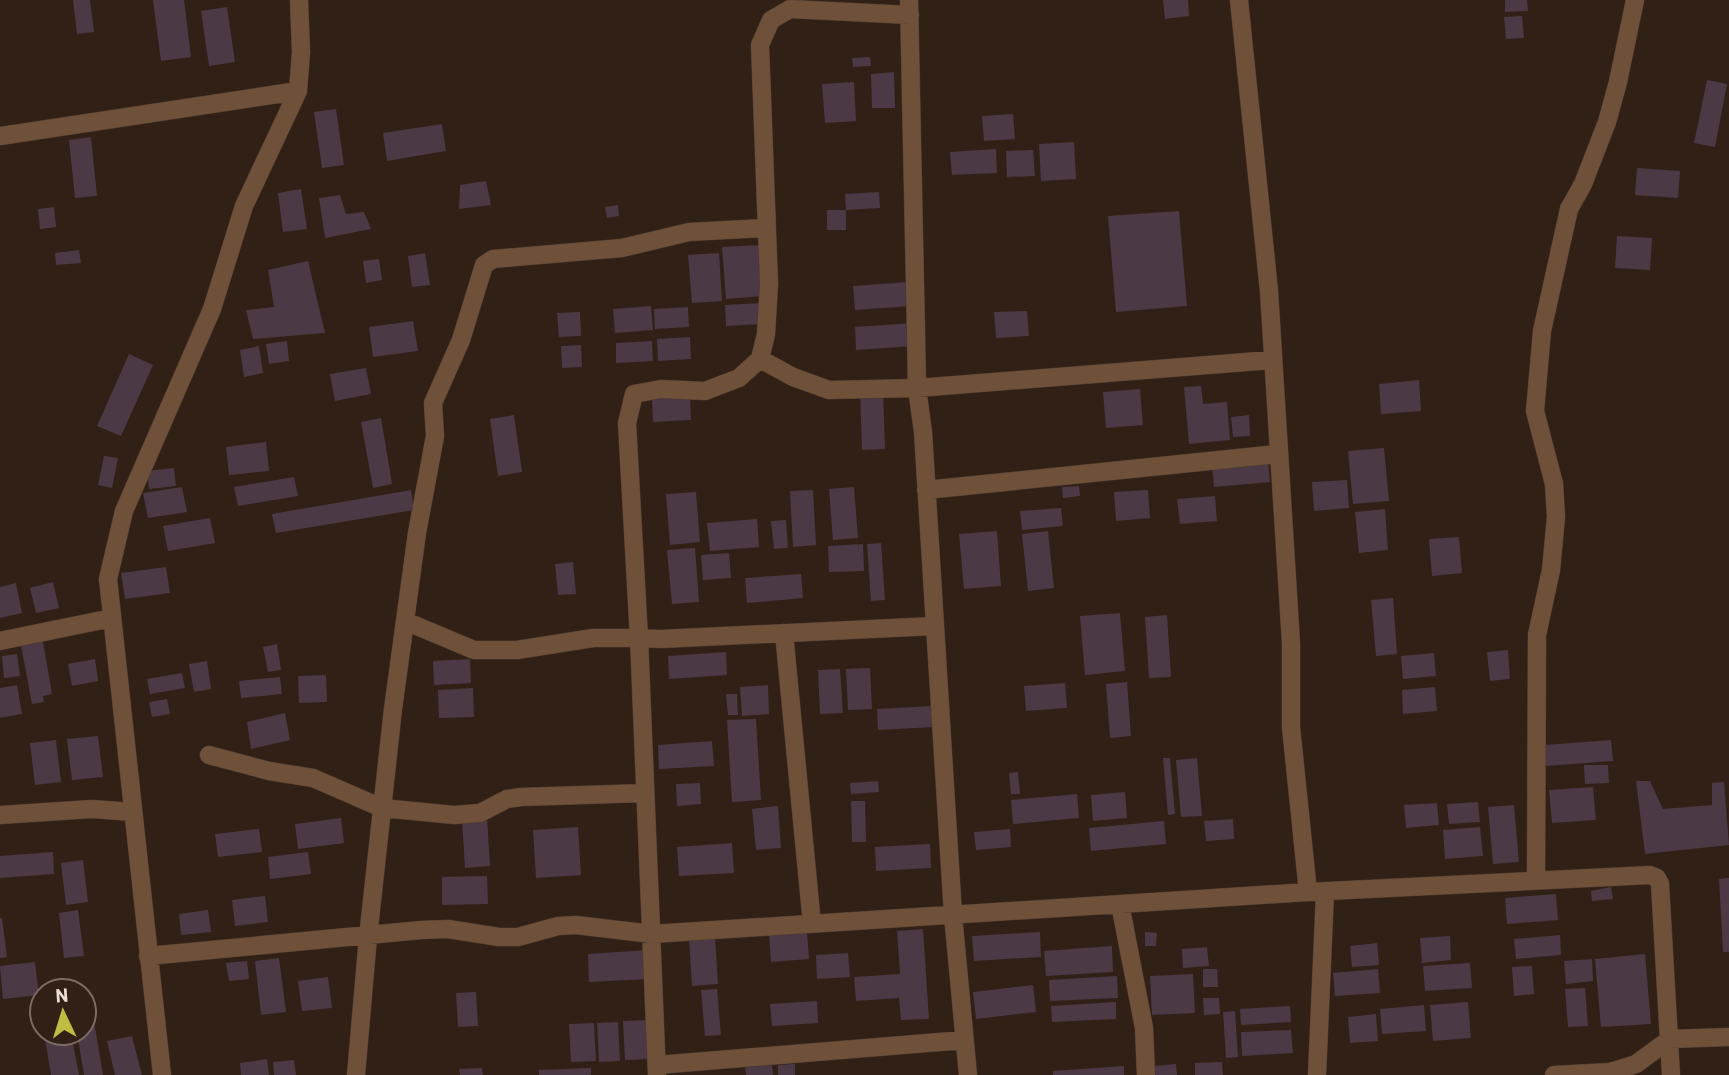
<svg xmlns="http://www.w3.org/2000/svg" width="1729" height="1075" font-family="Barlow,sans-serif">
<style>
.building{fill:#4b3945}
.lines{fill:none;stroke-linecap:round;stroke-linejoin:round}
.street-casing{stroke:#4b3b30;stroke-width:19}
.street{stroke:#6f5039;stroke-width:18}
</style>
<rect width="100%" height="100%" fill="#312015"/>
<path class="building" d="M73,0H90L94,32L77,34Z
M153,0H184L191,57L161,61Z
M1163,0H1188L1189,16L1165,19Z
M1505,0H1527L1528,11L1505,12Z
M227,7L235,62L209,66L201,11Z
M1522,16L1524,38L1506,39L1504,17Z
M870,57L871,66L853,67L852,58Z
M894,72L895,108H872L871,74Z
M1707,80L1727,84L1715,147L1694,143Z
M854,82L856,121L825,123L822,84Z
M336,109L344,165L322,168L314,112Z
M1013,114L1015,139L984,141L982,116Z
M442,124L446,151L387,161L383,133Z
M91,137L97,196L75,198L69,140Z
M1074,142L1076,179L1041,181L1039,144Z
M996,149L997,173L952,175L950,152Z
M1033,150L1035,176L1007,177L1006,151Z
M1637,168L1680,171L1678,198L1635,195Z
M486,181L491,205L459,209L460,185Z
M301,189L307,229L283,232L278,193Z
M879,192L880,208L846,210L845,194Z
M340,195L346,214L364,212L371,229L325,238L319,198Z
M618,205L619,216L607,218L605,207Z
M54,207L56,227L40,229L38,209Z
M827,210H846V230H827Z
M1179,211L1187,306L1116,312L1108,216Z
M1617,236L1652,238L1650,270L1615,268Z
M760,245L763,296L726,299L722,247Z
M79,250L81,263L56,265L55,253Z
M425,253L430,285L412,287L408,256Z
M719,253L722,301L692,303L688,255Z
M379,259L382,280L366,283L363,261Z
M308,261L325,333L253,339L246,310L274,307L268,270Z
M909,282L911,306L855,310L853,286Z
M761,303L763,324L726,326L725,305Z
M651,306L653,330L615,333L613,309Z
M688,307L689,327L655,329L654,309Z
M1027,311L1029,336L996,338L994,312Z
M580,312L581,336L559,337L557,313Z
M413,321L418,351L373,357L369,327Z
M913,323L915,346L856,350L855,327Z
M690,337L691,359L658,361L657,339Z
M287,341L289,361L269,364L266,344Z
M652,341L653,361L616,363V343Z
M581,345L582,367L562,368L561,346Z
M259,346L263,373L244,377L240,350Z
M129,354L153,365L121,436L97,426Z
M366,368L371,394L335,401L330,374Z
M1419,380L1421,411L1381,414L1379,384Z
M1201,386L1203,404L1227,402L1230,440L1189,444L1184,387Z
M883,389L885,449L862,450L860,390Z
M1140,389L1143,425L1106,428L1103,392Z
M690,397L691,420L653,422L652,399Z
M514,415L522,472L498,476L490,419Z
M1249,415L1250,436L1233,437L1231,417Z
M381,418L392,484L373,488L361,422Z
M266,442L269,471L229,475L226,447Z
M1384,448L1389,501L1353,504L1348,451Z
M104,456L118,458L112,488L98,485Z
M1268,461L1270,482L1214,487L1212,465Z
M174,468L176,486L149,489L147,471Z
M294,477L298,496L238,506L234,487Z
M1347,480L1349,508L1314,511L1312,482Z
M1079,486L1080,496L1063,498L1062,487Z
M182,487L187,512L148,518L143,493Z
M854,487L858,538L833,540L829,489Z
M411,490L414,510L276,533L272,514Z
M813,490L816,545L793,547L790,491Z
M1148,490L1150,518L1116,521L1114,492Z
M696,492L700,542L670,545L666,494Z
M1215,496L1217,521L1180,524L1177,499Z
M1061,508L1063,526L1022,530L1020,511Z
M1385,509L1388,550L1359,553L1355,512Z
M210,518L215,543L168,551L163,526Z
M757,519L759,547L710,551L707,523Z
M786,520L788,548L774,549L771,521Z
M997,531L1001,586L964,589L959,534Z
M1048,531L1054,588L1028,591L1022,534Z
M1459,537L1462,573L1432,576L1429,539Z
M881,543L885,600L871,601L867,544Z
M863,544L864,571L829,572L828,546Z
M695,548L699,602L672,604L667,550Z
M729,553L731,578L703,580L701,555Z
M573,562L576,594L558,595L555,564Z
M166,567L170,593L125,599L121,573Z
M801,574L803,598L747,603L745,578Z
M53,582L59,608L36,613L30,588Z
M16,583L22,613L0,618V587Z
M1393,598L1397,654L1376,656L1371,600Z
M1120,613L1125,671L1085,675L1080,616Z
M1167,615L1171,677L1149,678L1145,617Z
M42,636L52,694L43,696L44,702L32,704L20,640Z
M277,644L281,670L268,672L263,647Z
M1508,650L1510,679L1490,681L1487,652Z
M726,652L727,675L669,679L668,656Z
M1434,653L1436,676L1403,679L1401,656Z
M17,654L20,676L4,678L2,656Z
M95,659L98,681L72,686L68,664Z
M470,659L471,683L434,685L433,661Z
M207,661L211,689L194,692L189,664Z
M870,668L872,709L848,710L846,669Z
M840,669L843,713L820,714L818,670Z
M182,673L185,688L150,694L147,679Z
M326,675L327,702L299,703L298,676Z
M280,677L282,694L241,698L239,681Z
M1127,682L1131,736L1110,738L1106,684Z
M1065,683L1067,708L1026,711L1024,686Z
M17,685L22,714L0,718V688Z
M768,685L769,714L742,716L740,687Z
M1435,687L1437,711L1403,714L1402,690Z
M473,688L474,717L439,718L438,690Z
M726,694H737L738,715H728Z
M167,699L170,714L152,717L149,702Z
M933,706L934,727L878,730L877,709Z
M285,713L290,740L251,749L247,722Z
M756,719L761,800L732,802L727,720Z
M98,736L103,777L72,780L67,739Z
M56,740L61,782L35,785L30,743Z
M1611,740L1613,761L1546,766L1544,745Z
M712,741L714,766L659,769L658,745Z
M1163,758H1170L1175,814L1168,815Z
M1197,758L1202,816L1181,817L1176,760Z
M1584,765H1608L1609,783L1585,784Z
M1018,772L1020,794H1011L1009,773Z
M878,781L879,792L851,794L850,783Z
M1636,781H1650L1663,809L1712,805V783L1724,782L1729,845L1645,854Z
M700,783L701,804L677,806L676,784Z
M1593,787L1596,820L1552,823L1549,790Z
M1125,792L1127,818L1093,821L1091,795Z
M1077,794L1079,818L1013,824L1011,800Z
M851,801H865L866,842H852Z
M1478,802L1480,822L1449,824L1447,804Z
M1437,803L1439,825L1406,828L1404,805Z
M1514,805L1519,862L1493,864L1488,807Z
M778,806L781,848L756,850L752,809Z
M341,818L344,843L298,849L295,824Z
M487,818L490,866L465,868L462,819Z
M1233,819L1234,839L1206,841L1204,821Z
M1164,821L1166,844L1091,851L1089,828Z
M578,827L581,875L536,878L533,830Z
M1480,827L1483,856L1445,859L1443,830Z
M259,829L262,852L218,857L215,834Z
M1010,829L1011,847L976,850L974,832Z
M732,843L734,873L679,876L677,847Z
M930,844L931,868L876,871L875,847Z
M53,852L54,874L0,878V856Z
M308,852L311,874L270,879L268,857Z
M83,860L88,902L66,905L61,863Z
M487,876L488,904L442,905V877Z
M1729,878V952H1723L1719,879Z
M1611,887L1613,899L1592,901L1591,891Z
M1556,894L1558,920L1507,924L1505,898Z
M265,896L268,922L235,926L232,900Z
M78,910L84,956L64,958L59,913Z
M208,910L211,932L181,935L179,914Z
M0,918H2L7,957L0,958Z
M923,929L929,1019L901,1020L899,998L856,1001L854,977L900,974L897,931Z
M807,932L809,959L771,962L769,934Z
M1040,932L1041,957L974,961L972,936Z
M1145,932L1157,933L1156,946H1145Z
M1560,935L1561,955L1516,959L1514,939Z
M715,936L718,984L692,986L689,938Z
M1450,936L1451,960L1422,963L1420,938Z
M1377,943L1379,965L1352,967L1350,946Z
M1112,946L1113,972L1046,976L1044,951Z
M1207,947L1209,966L1183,968L1182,949Z
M648,950L649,979L589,982L588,954Z
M848,953L850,977L817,979L816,955Z
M1645,954L1651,1024L1601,1027L1595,959Z
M279,958L286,1012L261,1015L255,961Z
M1592,959L1593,981L1566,984L1564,961Z
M247,961L249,979L229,981L226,963Z
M35,962L39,995L3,999L0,966Z
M1470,963L1472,988L1425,991L1423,966Z
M1532,966L1534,994L1514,996L1512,967Z
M1203,969H1217L1218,987H1203Z
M1378,969L1380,993L1335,996L1333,973Z
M1193,974L1195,1013L1152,1015L1150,976Z
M1117,976L1118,998L1050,1001L1049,980Z
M328,977L332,1008L302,1011L298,981Z
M1033,985L1036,1012L976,1019L973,992Z
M1585,988L1588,1026L1568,1027L1565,989Z
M717,989L721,1035L705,1036L701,990Z
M476,992L478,1026L458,1027L456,993Z
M90,997L103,1075H84L77,1033H84V998Z
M1203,998H1219L1220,1014L1204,1015Z
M817,1001L818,1023L772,1026L770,1004Z
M1116,1002V1019L1052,1022L1051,1006Z
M1468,1002L1471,1038L1433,1041L1430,1005Z
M1424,1005L1426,1031L1382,1034L1380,1009Z
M1290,1006L1291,1022L1241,1025L1240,1009Z
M1235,1011L1238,1057L1226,1058L1223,1012Z
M1376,1014L1378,1041L1350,1043L1348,1017Z
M648,1020L650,1059L625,1060L623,1021Z
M618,1022L620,1061L599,1062L597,1023Z
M594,1023L596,1061L571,1062L569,1024Z
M1291,1030L1293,1053L1242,1056L1241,1032Z
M44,1033H71L79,1075H51Z
M132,1036L142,1075H115L107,1041Z
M267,1059L269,1075H241L240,1063Z
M294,1060L296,1075H274L273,1062Z
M1222,1062L1223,1075H1195V1063Z
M795,1064V1075H778V1065Z
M1176,1064L1177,1075H1154V1066Z
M772,1065L773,1075H746L745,1067Z
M1124,1066V1075H1053V1071Z
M482,1068L483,1075H460L459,1069Z
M591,1068V1075H539V1070Z"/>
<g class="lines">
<g class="street-casing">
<path id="street" d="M909,0L916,333L917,388L923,432L953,915L968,1075
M1239,0L1269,291L1291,643V727L1308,892
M0,136L298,91
M760,359L793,377L829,390L917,388L1271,360
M926,490L1278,454
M405,621L474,650H517L593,638H639L627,423L634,394L661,389L705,391L739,378L760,359L766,334L769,284L760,45L771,20L790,9L910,15
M784,633L812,924
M0,641L112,618
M209,755L269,771L313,778L382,808L454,815L480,813L507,799L521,797L645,793
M0,815L92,809L133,812
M1536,880L1537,635L1551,570L1556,517L1554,484L1535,411L1542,331L1569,209L1583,184L1607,122L1618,82L1635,0
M1120,904L1144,1028L1146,1075
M148,956L421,930L448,929L499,937H518L558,926L576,925L652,934L1308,892L1650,875L1657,878L1660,884L1671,1075
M657,1065L964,1040
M162,1075L108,579L124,511L212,309L244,206L298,91L301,52L299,0
M356,1075L368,937L393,709L417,533L435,436L433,403L461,340L484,265L493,259L622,248L689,232L766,228
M657,1075L639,638L661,639L934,626
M1317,1075L1325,893
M1554,1075L1610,1072L1636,1064L1670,1039L1729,1037"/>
</g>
<use href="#street" class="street"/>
</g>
<g transform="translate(63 1012) rotate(356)"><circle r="33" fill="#312015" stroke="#7b6c63" stroke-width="2"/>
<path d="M0-5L12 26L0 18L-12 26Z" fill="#c1bd40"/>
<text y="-10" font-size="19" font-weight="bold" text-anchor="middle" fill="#eaded7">N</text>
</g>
</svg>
